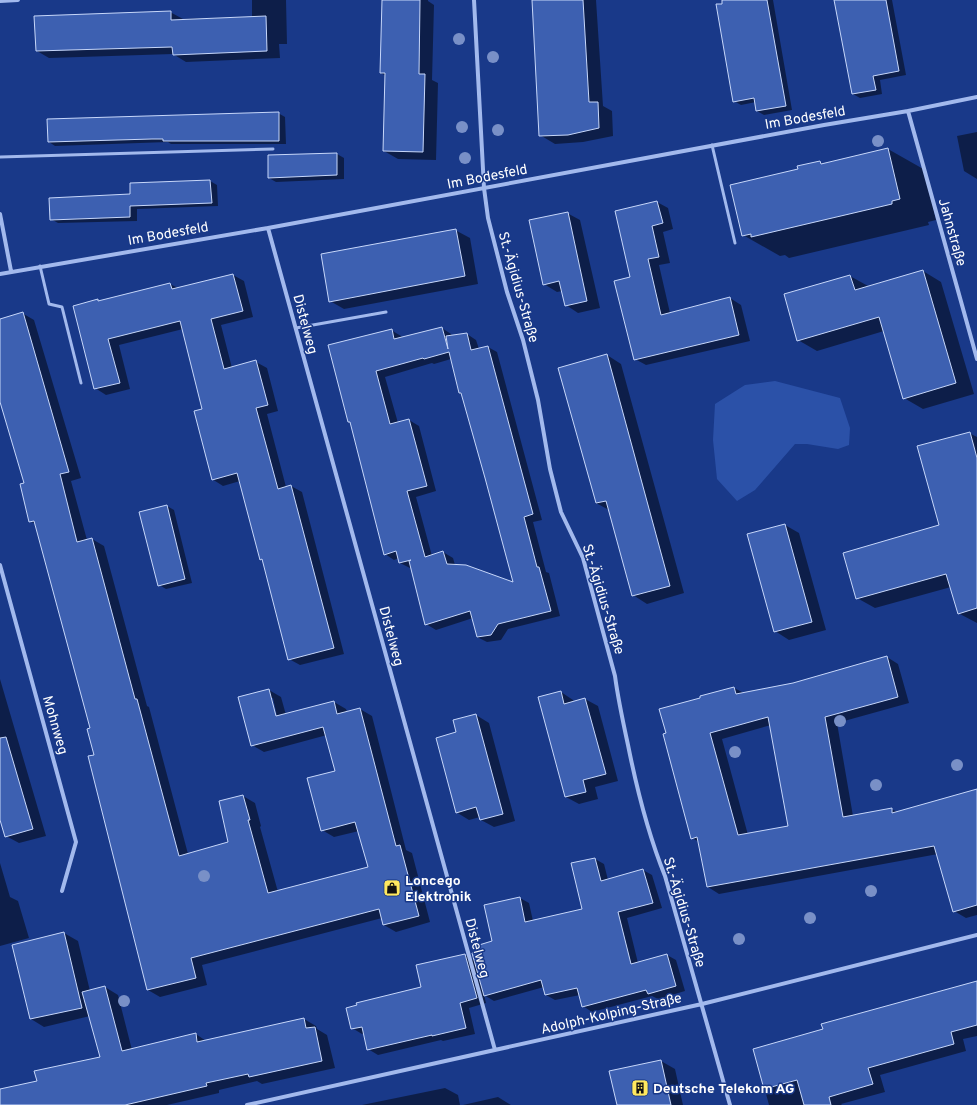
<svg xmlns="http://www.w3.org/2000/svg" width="977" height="1105" font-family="Overpass,sans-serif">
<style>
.green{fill:#2b51a8}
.shadow{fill:#0007;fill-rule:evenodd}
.building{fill:#3d60b1;stroke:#c7d7fa;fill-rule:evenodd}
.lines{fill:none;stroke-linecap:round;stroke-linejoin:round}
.lane{stroke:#a2b9ed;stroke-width:3}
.street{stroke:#a2b9ed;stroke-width:4}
.tree{fill:#7990c7}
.labels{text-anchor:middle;stroke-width:3;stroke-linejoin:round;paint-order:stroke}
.street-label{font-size:14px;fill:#fff;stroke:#193989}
.poi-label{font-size:14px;font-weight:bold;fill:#fff;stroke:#193989;text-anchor:start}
</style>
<rect width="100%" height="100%" fill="#193989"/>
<path class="green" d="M775,381L840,398L850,428L849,445L838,449L807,444H795L755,490L737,501L717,479L713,440L715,404L745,385Z"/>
<path class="shadow" d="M252,0H286L287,44H279L280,58L186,62L173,54L49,58L37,51L170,12L183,19L252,17Z
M383,0H428V1L434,5L432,80L438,83L436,160L398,159L384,151L386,76L381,73Z
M533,0H596L603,106L612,111L613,136L583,142L555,144L540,135Z
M723,0H773L792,110L764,115L757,111L756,102L741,105L734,101Z
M835,0H892L906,75L880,80L882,94L860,98L853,94Z
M278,113L285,117L286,144H171L168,142L55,146L49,142Z
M977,132V179L964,171L957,136Z
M888,149L925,170L936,220L928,222L929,225L789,258L785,255L780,256L743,235L799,169L820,162L823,164Z
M337,154L344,158V179L276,182L269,178Z
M210,181L217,185L218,206L137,209V221L58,223L51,219L131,195Z
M657,202L668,208L673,229L663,232L670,263L659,265L670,313L730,298L741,305L750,341L646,365L635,359L632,278L616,212Z
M567,213L580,220L600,308L578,313L566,305L562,291L557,292L544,284Z
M455,230L470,238L478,284L344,309L330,301Z
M923,271L941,282L974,394L923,409L904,398L884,331L817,351L798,340L850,276L868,286Z
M233,275L244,281L253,317L221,325L232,368L256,362L267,368L278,411L267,414L286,487L291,486L302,492L344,654L300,665L289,659L264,561L261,559L240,481L223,486L212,479L203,410L183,329L119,345L130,389L106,395L95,388L98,300L100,302L170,284L178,288Z
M22,313L34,320L81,478L71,481L87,540L92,539L104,546L147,706L149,707L188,854L230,843L220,802L243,796L255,803L261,826L260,827L278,892L369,867L359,831L334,837L322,830L336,771L327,735L264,752L252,745L269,690L281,697L286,715L334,702L346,709L347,712L360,709L372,716L406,850L412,853L430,922L396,932L384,925L382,918L202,965L207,985L160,997L148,990L89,757L95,756L91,729L37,525L30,521L25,484L0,398V320ZM271,698H273L278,721H276Z
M442,328L451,334L452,336L467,334L476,340L479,349L488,347L497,352L542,520L533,522L546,572L549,573L560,616L508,629L501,640L487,642L477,637L473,618L436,630L426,624L412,568H410L400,563L399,558L394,560L385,554L351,422H349L391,330L401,336L402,338ZM451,359L459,393L463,395L515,583L455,565L453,558L443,552L432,556L416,497L436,491L419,426L409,420L398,423L385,377L432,363L434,364Z
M607,355L621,364L684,593L647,604L633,595L609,510L596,503Z
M969,433L977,437V623L958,613L951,587L875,608L857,598L940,525Z
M167,506L174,510L192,583L166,589L159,585Z
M785,525L799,533L826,630L789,640L775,631Z
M887,657L898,664L909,703L837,723L853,816L891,809L898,812L977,790V915L966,918L954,911L938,854L719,894L708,887L699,842L692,838L667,734L701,699V697L734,688L744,693L793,684ZM771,725L789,827L748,835L722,739Z
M0,679L46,836L19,843L6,836L0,816Z
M561,692L573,700L574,702L585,699L598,706L618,781L595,787L598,799L579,804L566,797L540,698Z
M476,715L489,723L515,821L494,827L481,820L480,817L469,820L456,812L457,733Z
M595,859L604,864L608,880L643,870L652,875L662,908L627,918L638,963L667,955L676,960L685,991L658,999L652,996L592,1012L583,1006L580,995L555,1000L546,995L544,987L494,1001L484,995L486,1003L469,1008L475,1034L443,1041L441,1040L378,1055L368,1049L364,1033L362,1034L352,1028L422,988L465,955L475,961L482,951L493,942L520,898L529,903L533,921L583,910Z
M0,863L10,897L18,901L29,938L0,946Z
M64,933L78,941L90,991L105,987L118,995L132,1050L196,1034L206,1041L304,1019L316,1026L317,1029L327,1035L335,1068L262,1084L257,1081L219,1090V1093L167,1105H14L38,1082L101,1058L90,1016L44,1027L31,1019Z
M977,982V1036L963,1039L966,1051L880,1075L885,1092L841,1104L842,1105H769L754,1050L824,1030Z
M661,1061L675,1069L683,1105H618Z
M445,1088L458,1095L460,1105H362Z
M498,1097L511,1105H463Z"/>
<path class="building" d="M382,0H420L419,74H425L423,152L383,151L385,73H380Z
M532,0H583L589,102H598L599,128L568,135L539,136Z
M722,0H767L786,106L756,111L754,98L733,102L716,4H722Z
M834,0H886L899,71L873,76L876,90L852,94Z
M171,11V20L266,16L267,51L173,55L172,47L36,51L34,16Z
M279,112V141H163V139H152L48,142L47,119Z
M888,148L900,199L892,201V204L751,237V234L742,236L730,185L798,169L797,166L820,161L821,164Z
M337,153V175L268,178V155Z
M210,180L212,203L130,206V217L50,220L49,198L130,194V183Z
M657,201L663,223L652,226L659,257L648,259L661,315L730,297L739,335L634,360L614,281L630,277L615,211Z
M568,212L587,301L565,306L559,281L543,285L529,220Z
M456,229L465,276L329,302L321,254Z
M923,270L956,383L903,399L879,317L797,341L784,294L850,275L855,290Z
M233,274L243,311L211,319L224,369L256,360L268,405L256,408L278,489L291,485L334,648L288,660L262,559L260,560L237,473L212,480L194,411L202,409L180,321L108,339L120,383L94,389L73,306L98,299V301L170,283L172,289Z
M23,312L69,472L60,474L77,542L92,538L135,699H137L179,856L228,842L219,801L243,795L250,820H248L268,893L368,867L355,822L321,831L307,778L335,771L323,727L251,746L238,697L269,689L276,716L334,701L337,714L360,708L396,846L400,845L419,916L383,925L379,909L191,958L196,978L147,990L88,756L94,755L87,729L90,728L34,521L29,522L20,484L24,483L0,402V319Z
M442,327L448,349L446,336L467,333L471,350L488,346L533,514L524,517L537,567H539L551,611L498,624L491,635L477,637L470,611L425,625L409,561L411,560L399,563L396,551L384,555L350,422H348L328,345L392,329L394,339ZM449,352L459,393H461L485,478L513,582L466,565L447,564L443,551L425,557L407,491L427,486L409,419L390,424L376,371L423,358L424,359Z
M607,354L670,586L632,596L606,501L596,503L558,368Z
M970,432L977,458V608L958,614L946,574L856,599L843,553L939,525L917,446Z
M167,505L185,579L158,586L139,512Z
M785,524L812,622L774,632L747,534Z
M887,656L898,697L825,717L843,817L892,808V813L977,789V905L953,912L934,846L707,887L697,837L691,839L663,734L666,733L659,709L700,698V696L734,687L736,694L793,683ZM768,717L788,826L738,835L710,733Z
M561,691L564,704L585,698L606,774L583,780L586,792L565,797L538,697Z
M476,714L503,814L480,820L476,807L456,813L436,738L456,732L453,720Z
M6,737L33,829L5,837L0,820V738Z
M595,858L601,881L643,869L653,903L618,912L631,964L667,954L676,986L648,994L646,990L582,1007L577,988L545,995L541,980L484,996L472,953L480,951L479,945L492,941L484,905L520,897L525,922L582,909L571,863Z
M64,932L82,1008L30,1019L12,945Z
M465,954L477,998L460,1003L466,1028L432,1036V1035L367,1050L362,1027L351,1029L346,1008L357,1005L356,1003L421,987L416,965Z
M977,981V1025L951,1032L954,1044L868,1068L873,1084L829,1097L831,1105H804L797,1080L764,1089L753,1049L823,1029L821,1024Z
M105,986L122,1051L196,1033L197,1042L304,1018L306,1028L315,1027L322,1061L249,1077L248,1074L206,1083L207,1086L125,1105H0V1089L37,1081L34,1071L100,1057L82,992Z
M661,1060L671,1105H617L609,1071Z"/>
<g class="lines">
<path class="lane" d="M712,145L735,243
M0,157L273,149
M40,266L49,304L62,307L81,383
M296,328L386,312"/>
<path class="street" d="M474,0L484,188L488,218L507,292L523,340L538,400L550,469L561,512L583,558L615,676C618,699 623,722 628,745C637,790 648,834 665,876L730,1105
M0,1L18,0
M908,111L977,359
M0,214L11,271
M268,228L495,1050
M0,274L268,228L824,125L908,111L977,97
M0,565L76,842L62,891
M247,1105L702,1004L977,935"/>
</g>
<g class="tree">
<circle cx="459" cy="39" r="6"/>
<circle cx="493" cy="57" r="6"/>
<circle cx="462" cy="127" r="6"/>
<circle cx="498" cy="130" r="6"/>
<circle cx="878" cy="141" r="6"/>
<circle cx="465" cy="158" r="6"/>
<circle cx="840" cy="721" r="6"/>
<circle cx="735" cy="752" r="6"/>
<circle cx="957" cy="765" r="6"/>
<circle cx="876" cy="785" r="6"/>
<circle cx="204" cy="876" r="6"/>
<circle cx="871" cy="891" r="6"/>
<circle cx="810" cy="918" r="6"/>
<circle cx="739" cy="939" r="6"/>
<circle cx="124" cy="1001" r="6"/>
</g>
<defs>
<g id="shop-square" transform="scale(0.9)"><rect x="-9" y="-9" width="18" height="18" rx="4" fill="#ffe85e" stroke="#193989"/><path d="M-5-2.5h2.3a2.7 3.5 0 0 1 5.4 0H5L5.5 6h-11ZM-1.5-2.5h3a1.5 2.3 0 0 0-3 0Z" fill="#111"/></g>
<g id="building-square" transform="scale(0.9)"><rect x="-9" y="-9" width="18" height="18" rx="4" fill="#ffe85e" stroke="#193989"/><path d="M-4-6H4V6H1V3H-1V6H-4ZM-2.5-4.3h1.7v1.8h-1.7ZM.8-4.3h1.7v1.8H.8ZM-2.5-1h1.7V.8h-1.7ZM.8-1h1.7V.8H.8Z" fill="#111"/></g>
</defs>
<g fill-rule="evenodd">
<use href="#shop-square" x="392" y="888"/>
<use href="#building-square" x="640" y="1088"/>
</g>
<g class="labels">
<g class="street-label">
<text transform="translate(805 117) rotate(-10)" y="5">Im Bodesfeld</text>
<text transform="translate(487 176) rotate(-11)" y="5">Im Bodesfeld</text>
<text transform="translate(953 232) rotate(74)" y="5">Jahnstraße</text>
<text transform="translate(168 233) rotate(-10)" y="5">Im Bodesfeld</text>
<text transform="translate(519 287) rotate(74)" y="5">St.-Ägidius-Straße</text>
<text transform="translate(306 324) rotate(75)" y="5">Distelweg</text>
<text transform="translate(604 599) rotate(73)" y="5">St.-Ägidius-Straße</text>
<text transform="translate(392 636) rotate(75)" y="5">Distelweg</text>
<text transform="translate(56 725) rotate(74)" y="5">Mohnweg</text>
<text transform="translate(685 912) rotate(73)" y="5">St.-Ägidius-Straße</text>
<text transform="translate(478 948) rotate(75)" y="5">Distelweg</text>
<text transform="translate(611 1013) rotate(-13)" y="5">Adolph-Kolping-Straße</text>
</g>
<g class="poi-label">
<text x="405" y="885">Loncego<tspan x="405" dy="16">Elektronik</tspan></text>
<text x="653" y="1093">Deutsche Telekom AG</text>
</g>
</g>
</svg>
